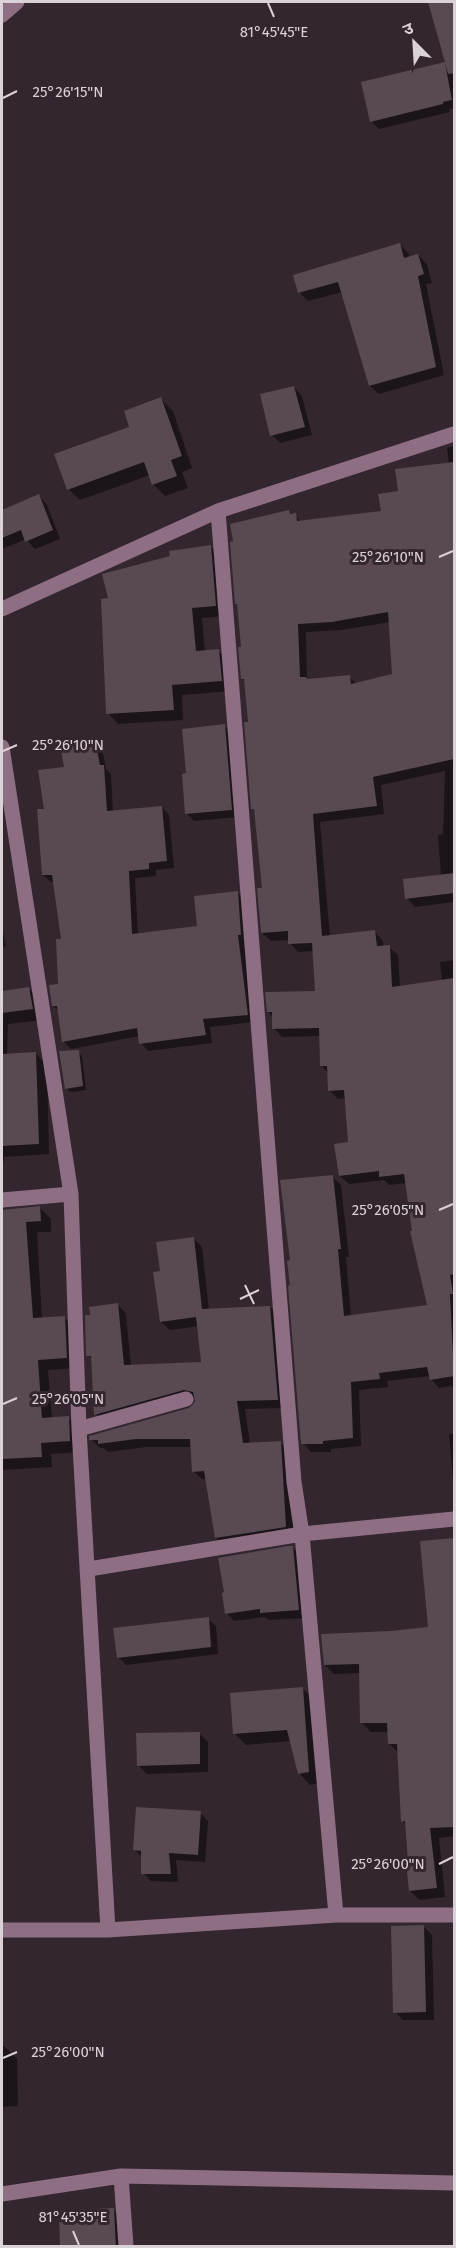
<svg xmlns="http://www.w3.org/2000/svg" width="456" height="2248" font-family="'Fira Sans','Noto Sans Devanagari',sans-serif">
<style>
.shadow{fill:#0007;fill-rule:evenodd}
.building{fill:#584952;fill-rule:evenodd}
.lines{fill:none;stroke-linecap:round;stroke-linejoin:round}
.minor{stroke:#8e6e83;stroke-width:15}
.ticks{fill:none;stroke:#dbd2d8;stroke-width:2}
.ticks-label{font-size:15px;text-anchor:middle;fill:#dbd2d8;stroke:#34262f;stroke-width:6;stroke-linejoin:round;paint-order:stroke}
</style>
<rect width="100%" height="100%" fill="#34262f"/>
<path class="shadow" d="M430,2H454V57L442,46Z
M444,64L452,71L454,85V108L449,109L450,112L379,129L371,121Z
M400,245L409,254V258L418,255L427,264L432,283L426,284L444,375L379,394L370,386L342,292L308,301L299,292Z
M294,387L302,396L312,435L280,443L272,435Z
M161,399L173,411L192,468L182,472L188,488L165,496L153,484L150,475L80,500L68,489Z
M454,446V902L415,907L407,898L441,876L438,835L443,834L445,771L381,785L384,814L320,822L330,937L375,932L383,941L384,947H389L398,955L400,988L442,982L440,962L454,960V1389L451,1386L439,1388L431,1379L430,1376L387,1381L388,1387L359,1390L361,1446L331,1449V1452H311L303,1443L291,1262L332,1177L341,1185L349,1257H346L351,1317L428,1306L414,1232L407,1183L389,1185L384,1180L349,1184L340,1176L350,1143L346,1098L338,1099L329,1090L328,1073L321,1065L320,1036L282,1037L274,1028L273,1017L268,1012L316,992L314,951L298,952L290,943V940L271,941L262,933L263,889L256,812L253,808L250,723L246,682L242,679V648L239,606L237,604L289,512L302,522L382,512L399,492L449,464L447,448ZM390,622L394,675L357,684L349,677L307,680L306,632L341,630Z
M39,496L47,505L60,539L35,549L26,539L2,549V513Z
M210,546L221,557L225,616L202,618L205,652L218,651L229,661L231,691L182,695L183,720L118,724L108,713L110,600Z
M224,726L232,734L239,817L194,821L186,813L188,775Z
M94,740L102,748L106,769L111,774L113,812L162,807L169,815L174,868L156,870V876L135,878L138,935L199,927L237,892L245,900L254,1022L210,1027L212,1043L148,1051L141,1043L140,1036L71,1049L63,1041L60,1012L53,1006L59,985L62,941L55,882H51L43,875L46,810L66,769Z
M2,927L6,946L2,947Z
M29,989L40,1000L43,1020L8,1024L7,1055L36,1054L47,1065L49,1154L4,1157V1161H2V992Z
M78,1052L82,1056L86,1090L70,1092L66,1088Z
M2,1205L4,1211L40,1208L51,1219V1232H37L42,1319L65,1318L76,1329L77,1368L48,1370L52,1419L68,1418L79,1429L80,1452L51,1454L52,1467L2,1470Z
M193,1238L202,1247L209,1310L270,1307L279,1316L286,1408L245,1409L250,1444L280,1442L289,1451L294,1535L225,1546L216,1538L207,1479H202L193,1471L192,1447H146L108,1452L104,1448H100L91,1439L189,1410L197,1402L196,1398H194L104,1422L96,1414L93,1360L88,1355L118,1305L126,1314L131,1366L203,1363L199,1326L170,1330L161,1322L162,1273Z
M454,1433V1491L449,1434Z
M454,1539V1836L439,1838L445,1897L420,1900L410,1891L407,1826L402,1821L399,1753L389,1744V1732H371L362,1723L360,1673L334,1674L325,1665L391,1632L430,1628L422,1542Z
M293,1548L301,1556L306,1618L269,1620L265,1617L234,1621L226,1613Z
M208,1619L216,1626L218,1654L126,1665L118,1657Z
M302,1688L314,1700L320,1783L310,1785L299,1773L291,1741L246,1745L234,1733Z
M199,1733L208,1742V1772L147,1774L138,1765Z
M200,1813L208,1821L205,1862L176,1860L178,1882L151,1881L143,1873V1858L135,1850Z
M423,1926L432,1935L434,2020H403L395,2012Z
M2,2040V2046H4L17,2059L18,2106L2,2107Z
M113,2210L121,2217L123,2246H62Z"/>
<path class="building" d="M428,2H454V73L448,74L445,63L452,100L443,102V104L370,122L361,82L445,62Z
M400,243L404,258L418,254L424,274L418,276L436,367L369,386L338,282L298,293L293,275Z
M294,386L305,427L270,436L260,394Z
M161,397L182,456L171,460L177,476L152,485L144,462L67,490L54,454L129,427L124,411Z
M454,462V759L373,777L377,806L313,814L322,936L375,930L377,946L390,945L392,987L454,978V1274L450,1275L453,1294H450L454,1376L430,1380L427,1367L379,1373L380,1379L351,1382L353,1438L323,1441V1444H301L288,1286L290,1285L287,1261L290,1260L280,1180L333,1175L341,1249H338L344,1316L427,1305L410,1231H412L404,1174L379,1177V1171L339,1176L334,1144L348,1142L344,1090L328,1091L327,1066H320L319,1028L272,1029V1012H267L265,992L315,991L312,943L288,944V931L261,933L257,888H262L254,809H251L244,722H248L244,679H241L238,647H241L237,604H235L230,542L233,541L230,524L289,510L290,514L296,513L297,521L381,511L378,494L398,491L395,469ZM388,612L392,674L351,684L350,675L307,679L306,677H300L298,624L332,622Z
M39,494L53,530L25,542L21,530L2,538V510Z
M211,545L216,606L192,608L196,651L219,649L222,681L172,685L174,710L106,714L101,599L108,598L102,574L170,556L169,551Z
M225,724L232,810L185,814L182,774L186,773L182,729Z
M95,739L100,765H104L107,811L162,806L167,861L149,863V869L129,871L132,934L197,926L194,896L238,891L241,935H238L248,1015L203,1019L206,1035L139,1044L137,1028L62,1042L57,1006H52L49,985L58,984L56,939H61L52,875H42L37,809H44L38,770L64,767L60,745Z
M454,873V893L405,899L403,879Z
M29,987L33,1009L2,1013V991Z
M79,1050L83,1086L65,1089L59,1051Z
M36,1052L39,1144L2,1146V1054Z
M40,1206L41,1221L26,1222L33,1318L65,1316L67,1358L38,1360L42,1418L69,1416L70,1441L41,1443L42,1457L2,1459V1210Z
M194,1237L202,1309L270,1306L278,1400L237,1401L243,1443L281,1441L286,1527L215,1538L204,1471L192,1472L190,1439H136L98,1444V1440H89V1436L189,1408L195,1402L193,1392L184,1390L94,1415L91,1356H86L85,1315H90L89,1307L118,1303L124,1365L201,1362L196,1317L160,1322L153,1272L160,1271L156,1242Z
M454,1538V1827L430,1828L437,1888L409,1891L406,1861H408L405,1821L401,1822L397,1744H388L387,1723H360L359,1664L324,1665L321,1634L391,1631L428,1627L420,1541Z
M288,1546H293L299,1610L260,1613V1609L225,1614L222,1593L224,1592L218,1558Z
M209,1617L211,1647L117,1658L113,1628Z
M303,1687L309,1772L298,1774L287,1730L233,1734L230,1693Z
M200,1732V1764L137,1766L136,1733Z
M136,1807L201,1811L198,1855L169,1853L171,1874H141V1851L133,1850Z
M424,1925L426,2012L393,2013L391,1926Z
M114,2208L116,2247H60L59,2211Z"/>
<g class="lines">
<path class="minor" d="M2,15L17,2
M218,511L294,1482L302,1534L336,1915
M2,609L218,511L454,434
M2,747L71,1194L79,1429L108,1930L336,1915H454
M2,1200L71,1194
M79,1429L186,1399
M89,1569L302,1534L454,1519
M2,1930H108
M121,2176L126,2246
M2,2194L121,2176L454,2183"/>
</g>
<path class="ticks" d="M268,3L274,17M3,98L17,91M439,557L453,551M3,751L17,745M439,1210L453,1204M245,1285L254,1304M240,1299L259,1290M3,1404L17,1398M439,1864L453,1857M3,2058L17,2052M73,2231L79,2245"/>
<g class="ticks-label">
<text x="274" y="37">81°45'45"E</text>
<text x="68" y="97">25°26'15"N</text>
<text x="388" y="562">25°26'10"N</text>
<text x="68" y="750">25°26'10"N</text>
<text x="388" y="1215">25°26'05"N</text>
<text x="68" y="1404">25°26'05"N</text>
<text x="388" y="1869">25°26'00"N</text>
<text x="68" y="2057">25°26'00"N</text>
<text x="73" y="2222">81°45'35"E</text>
</g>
<rect width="456" height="2248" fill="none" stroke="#dbd2d8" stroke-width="6"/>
<g transform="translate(414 42) rotate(336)" stroke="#34262f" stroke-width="4.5" paint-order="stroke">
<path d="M0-4.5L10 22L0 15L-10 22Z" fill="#dbd2d8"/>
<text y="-9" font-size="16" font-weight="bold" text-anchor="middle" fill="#dbd2d8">उ</text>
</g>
</svg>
